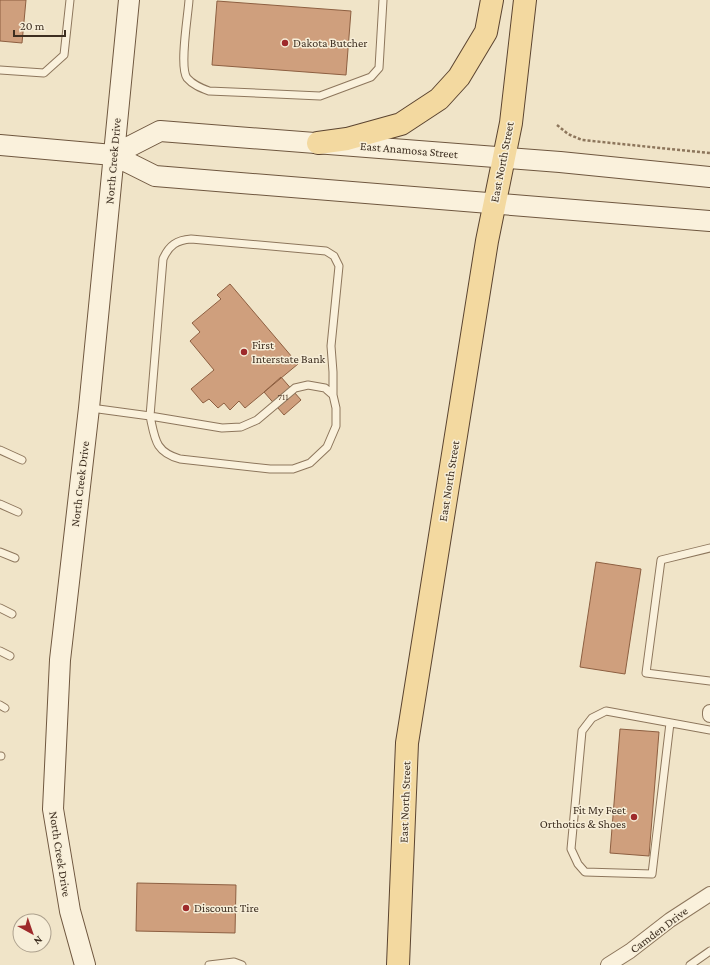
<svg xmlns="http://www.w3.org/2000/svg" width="710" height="965" font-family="'Crimson Pro',serif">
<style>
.building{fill:#cf9f7d;stroke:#8d5f41}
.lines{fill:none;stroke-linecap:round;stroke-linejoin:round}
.lane-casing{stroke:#8d765c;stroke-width:9}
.street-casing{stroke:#8d765c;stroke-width:16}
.secondary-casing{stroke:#6f573f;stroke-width:22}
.primary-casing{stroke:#5b4430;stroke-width:24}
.path{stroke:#8d765c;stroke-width:2.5;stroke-dasharray:3 2;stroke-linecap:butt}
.lane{stroke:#faf1dc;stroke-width:7}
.street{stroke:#faf1dc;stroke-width:14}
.secondary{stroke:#faf1dc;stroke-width:20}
.primary{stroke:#f3d9a0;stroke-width:22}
.poi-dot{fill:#9e2a2b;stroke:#f7eed8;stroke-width:1.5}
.labels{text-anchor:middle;stroke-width:3;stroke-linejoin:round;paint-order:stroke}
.number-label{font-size:10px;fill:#624a37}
.poi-label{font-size:12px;fill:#3d2e20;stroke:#f7eed8;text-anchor:start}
.street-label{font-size:12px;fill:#3d2e20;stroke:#f7eed8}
</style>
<rect width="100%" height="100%" fill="#f0e4c8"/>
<path class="building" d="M0,0H26L22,43L0,41Z
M217,1L351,11L346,75L212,65Z
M230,284L298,364L245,408L239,401L230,410L224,403L218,408L209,399L203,403L191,389L214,370L190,341L200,332L192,323L221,299L217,295Z
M281,377L301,400L284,415L264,392Z
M596,562L641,569L625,674L580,667Z
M620,729L659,732L649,856L610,853Z
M137,883L236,885L235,933L136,931Z"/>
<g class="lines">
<g class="lane-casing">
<path id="lane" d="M189,0C188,16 179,67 187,78C193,85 201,88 209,91L320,96L371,77L379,68L383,0
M0,70L44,73L64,55L70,0
M308,385L325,388L333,395L336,408V426L327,447L310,463L293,469H270L180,459C155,452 155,439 150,416L222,428L241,427L257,420L295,388Z
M91,408L150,416L163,259C169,245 177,240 191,239L326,251L334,256L339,266L331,346L333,372V395
M0,450L22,460
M0,504L18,512
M710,548L661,560L646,673L710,681
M0,552L15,558
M0,608L12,614
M0,651L10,656
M0,705L5,708
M670,723L652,874L585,872L578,864L571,849L582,731L592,718L606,711L710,730
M0,756H1
M209,965L234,962L242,965
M690,965L710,951"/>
</g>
<g class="street-casing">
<path id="street" d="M710,712V715
M608,965L630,951L670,920L710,894"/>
</g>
<g class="secondary-casing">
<path id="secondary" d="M0,145L113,155L155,176L710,221
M113,155L160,131L560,162L710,177
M85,965L70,911L53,809L60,660L89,408L109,205L129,0"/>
</g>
<g class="primary-casing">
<path id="primary" d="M318,143L347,139L401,124L439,99L459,77L486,32L492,0
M398,965L407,743L487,241L511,123L525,0"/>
</g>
<path class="path" d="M557,125L568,134L582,140L710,153"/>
<use href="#lane" class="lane"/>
<use href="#street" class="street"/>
<use href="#secondary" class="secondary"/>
<use href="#primary" class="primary"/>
</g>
<g class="poi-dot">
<circle cx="285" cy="43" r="4"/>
<circle cx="244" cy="352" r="4"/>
<circle cx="634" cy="817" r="4"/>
<circle cx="186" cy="908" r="4"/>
</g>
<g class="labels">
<g class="number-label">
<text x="283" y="400">711</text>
</g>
<g class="poi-label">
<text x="293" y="47">Dakota Butcher</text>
<text x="252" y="349">First<tspan x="252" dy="14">Interstate Bank</tspan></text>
<text x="626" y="814" text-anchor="end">Fit My Feet<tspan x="626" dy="14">Orthotics &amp; Shoes</tspan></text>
<text x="194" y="912">Discount Tire</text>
</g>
<g class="street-label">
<text transform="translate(409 150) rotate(5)" y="4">East Anamosa Street</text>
<text transform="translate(113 161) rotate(-85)" y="4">North Creek Drive</text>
<text transform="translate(502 162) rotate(-79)" y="4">East North Street</text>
<text transform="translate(449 481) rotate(-81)" y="4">East North Street</text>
<text transform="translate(80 484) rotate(-83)" y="4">North Creek Drive</text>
<text transform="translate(405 802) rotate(-88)" y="4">East North Street</text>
<text transform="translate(60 854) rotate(81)" y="4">North Creek Drive</text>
<text transform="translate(659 930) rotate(-37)" y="4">Camden Drive</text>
</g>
</g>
<g transform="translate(32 933) rotate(140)"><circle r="19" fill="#f7eed8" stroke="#ada18e"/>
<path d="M0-3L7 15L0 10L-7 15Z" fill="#9e2a2b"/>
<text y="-6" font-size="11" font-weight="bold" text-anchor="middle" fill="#3d2e20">N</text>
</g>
<path d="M14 30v6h51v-6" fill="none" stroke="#3d2e20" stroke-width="2"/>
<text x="20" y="30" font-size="12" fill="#3d2e20" stroke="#f7eed8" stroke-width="3" paint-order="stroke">20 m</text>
</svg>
